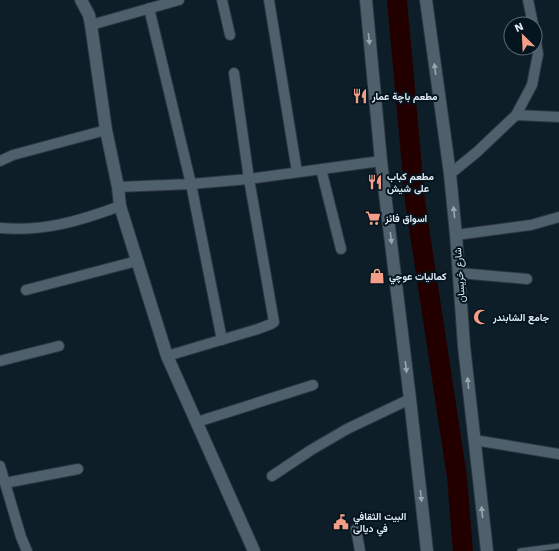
<svg xmlns="http://www.w3.org/2000/svg" width="559" height="551" font-family="'Work Sans',Vazirmatn,sans-serif">
<style>
.lines{fill:none;stroke-linecap:round;stroke-linejoin:round}
.river{stroke:#230000;stroke-width:20}
.service-casing{stroke:#2d363f;stroke-width:7}
.minor-casing{stroke:#2d363f;stroke-width:12}
.tertiary-casing{stroke:#2d363f;stroke-width:14}
.service{stroke:#4d606c;stroke-width:5}
.minor{stroke:#4d606c;stroke-width:10}
.tertiary{stroke:#4d606c;stroke-width:12}
.oneway{fill:#98a6b0}
.labels{text-anchor:middle;stroke-width:4;stroke-linejoin:round;paint-order:stroke}
.poi-label{font-size:10px;font-weight:bold;fill:#e3edf5;stroke:#05151f;text-anchor:start}
.street-label{font-size:10px;fill:#e3edf5;stroke:#05151f}
</style>
<rect width="100%" height="100%" fill="#0d1e28"/>
<g class="lines">
<path class="river" d="M397,0L415,201L457,477L463,551"/>
<g class="service-casing">
<path id="service" d="M520,551L559,546"/>
</g>
<g class="minor-casing">
<path id="minor" d="M222,0L230,35
M269,0L297,172
M528,0L533,24
M149,8L191,184L222,340
M91,25L179,0
M516,115L559,117
M0,161L13,155L106,130
M321,169L341,249
M450,174L477,152L516,115L532,85L538,54L535,36
M118,187L191,184L249,179L381,161
M0,228C43,232 80,221 120,206
M456,235L531,225L559,217
M459,273L527,279
M26,290L137,261
M167,356L258,329L271,324L274,322L249,179L234,73
M0,361L59,346
M197,422L313,385
M474,440L559,454
M0,466L21,537L27,551
M272,476L311,450L347,429L410,399
M5,483L78,469
M356,529L360,551"/>
</g>
<g class="tertiary-casing">
<path id="tertiary" d="M81,0L89,15L91,25L106,130L118,187L120,206L167,356L254,551
M366,0L381,161L410,399L427,551
M426,0L450,174L456,235L464,346L487,551"/>
</g>
<use href="#service" class="service"/>
<use href="#minor" class="minor"/>
<use href="#tertiary" class="tertiary"/>
</g>
<defs><path id="oneway-solid" d="M-6-.8H1V-3.2L6.5 0L1 3.2V.8H-6Z"/></defs>
<g class="oneway">
<use href="#oneway-solid" transform="translate(369 39) rotate(84)"/>
<use href="#oneway-solid" transform="translate(435 69) rotate(-98)"/>
<use href="#oneway-solid" transform="translate(454 212) rotate(-96)"/>
<use href="#oneway-solid" transform="translate(391 238) rotate(83)"/>
<use href="#oneway-solid" transform="translate(406 367) rotate(83)"/>
<use href="#oneway-solid" transform="translate(468 383) rotate(-96)"/>
<use href="#oneway-solid" transform="translate(421 496) rotate(84)"/>
<use href="#oneway-solid" transform="translate(482 512) rotate(-96)"/>
</g>
<defs>
<g id="restaurant-bare" transform="scale(1.2)"><path d="M-5-6h1v4h1v-4h1v4h1v-4h1v5L-1.5 .5V6h-2V.5L-5-1ZM5-6V6H3V1.5H1.5Q1.5-4 5-6Z" fill="#f49e87" stroke="#05151f" stroke-width="2.5" paint-order="stroke"/></g>
<g id="supermarket-bare" transform="scale(1.2)"><path d="M-6-5.5h2.5l.6 2H6L4.5 2H-2.5L-4.4-4H-6ZM-1.5 3.2a1.3 1.3 0 1 0 .1 0ZM3 3.2a1.3 1.3 0 1 0 .1 0Z" fill="#f49e87" stroke="#05151f" stroke-width="2.5" paint-order="stroke"/></g>
<g id="shop-bare" transform="scale(1.2)"><path d="M-5-2.5h2.3a2.7 3.5 0 0 1 5.4 0H5L5.5 6h-11ZM-1.5-2.5h3a1.5 2.3 0 0 0-3 0Z" fill="#f49e87" stroke="#05151f" stroke-width="2.5" paint-order="stroke"/></g>
<g id="mosque-bare" transform="scale(1.2)"><path d="M3.5-4.9A6 6 0 1 0 3.5 4.9A5 5 0 1 1 3.5-4.9Z" fill="#f49e87" stroke="#05151f" stroke-width="2.5" paint-order="stroke"/></g>
<g id="civic-bare" transform="scale(1.2)"><path d="M-.6-6.5H3V-4.5H.6V-3L4-1V1h2V6H-6V1h2V-1L-.6-3ZM-1.2 2.5V6h2.4V2.5Z" fill="#f49e87" stroke="#05151f" stroke-width="2.5" paint-order="stroke"/></g>
</defs>
<g fill-rule="evenodd">
<use href="#restaurant-bare" x="360" y="96"/>
<use href="#restaurant-bare" x="375" y="182"/>
<use href="#supermarket-bare" x="373" y="218"/>
<use href="#shop-bare" x="377" y="276"/>
<use href="#mosque-bare" x="481" y="317"/>
<use href="#civic-bare" x="341" y="522"/>
</g>
<g class="labels">
<g class="poi-label">
<text x="372" y="100">مطعم باچة عمار</text>
<text x="387" y="180">مطعم كباب<tspan x="387" dy="12">على شيش</tspan></text>
<text x="385" y="222">اسواق فائز</text>
<text x="389" y="280">كماليات عوچي</text>
<text x="493" y="321">جامع الشابندر</text>
<text x="353" y="520">البيت الثقافي<tspan x="353" dy="12">في ديالى</tspan></text>
</g>
<g class="street-label">
<text transform="translate(459 275) rotate(-94)" y="4">شارع خريسان</text>
</g>
</g>
<g transform="translate(523 36) rotate(336)"><circle r="19" fill="#05151f" stroke="#5e6b75"/>
<path d="M0-3L7 15L0 10L-7 15Z" fill="#f49e87"/>
<text y="-6" font-size="11" font-weight="bold" text-anchor="middle" fill="#e3edf5">N</text>
</g>
</svg>
